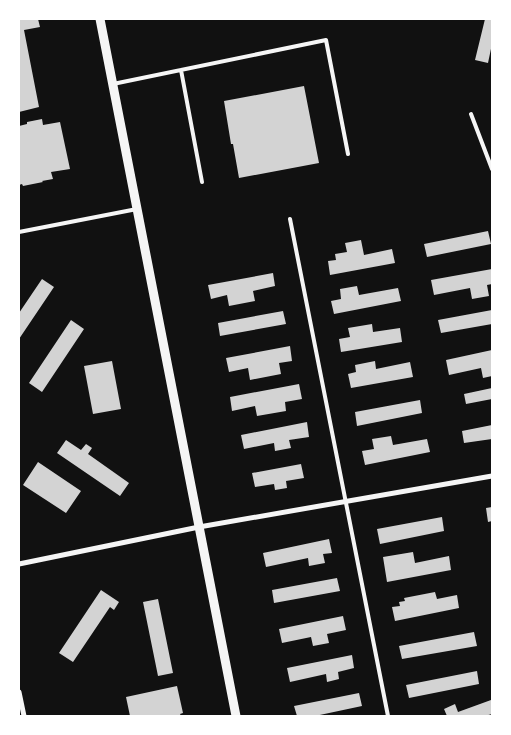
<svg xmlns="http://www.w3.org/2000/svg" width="511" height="735" font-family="'Noto Serif',serif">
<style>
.building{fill:#d3d3d3}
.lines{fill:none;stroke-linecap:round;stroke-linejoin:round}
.service{stroke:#f5f5f5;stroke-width:4}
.minor{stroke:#f5f5f5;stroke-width:5}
.tertiary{stroke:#f5f5f5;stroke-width:9}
</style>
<rect width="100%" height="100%" fill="#111"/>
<path class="building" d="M19,19H38L40,27L24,30L39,107L19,112Z
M485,19H492V44L488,63L475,60Z
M304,86L319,163L239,178L233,144H231L224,101Z
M42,119L43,125L60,122L70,169L51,172L53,179L42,181L43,182L23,186L22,184L19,185V126L27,124V122Z
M488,231L491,244L427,257L424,244Z
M361,240L364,255L392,249L395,263L330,275L328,261L336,260L335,254L347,252L345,243Z
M492,269V284L487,285L489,296L472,299L470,288L434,295L431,280Z
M273,273L275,286L253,291L255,301L229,306L227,295L211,299L208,285Z
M42,279L54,287L19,339V313Z
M357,286L359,295L398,288L401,301L334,314L331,301L341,299L340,289Z
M492,310V324L441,333L438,320Z
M283,311L286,324L220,336L218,323Z
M71,320L84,329L42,392L29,383Z
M372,324L373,332L400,328L402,342L341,352L339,339L350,337L348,328Z
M290,346L292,361L279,363L281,374L250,380L248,368L229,372L226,358Z
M492,350V376L483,378L481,368L449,375L446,360Z
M112,361L121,409L93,414L84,366Z
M375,361L376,369L410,362L413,377L351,388L348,374L356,372L355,365Z
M299,384L302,399L285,402L286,411L257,416L255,406L232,411L230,397Z
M492,388V399L466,404L464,394Z
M420,400L422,413L357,426L355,412Z
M307,422L309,437L289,440L291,448L275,451L274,443L244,449L241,435Z
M492,425V439L464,443L462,431Z
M391,436L393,445L427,439L430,452L365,465L362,451L374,449L372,439Z
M66,440L81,450L86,444L92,448L88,454L129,483L120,496L57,453Z
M38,462L81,491L66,513L23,485Z
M301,464L304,478L286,481L287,488L275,490L274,484L255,487L252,473Z
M492,507V521L488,522L486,508Z
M442,517L444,531L380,544L377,529Z
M329,539L332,553L323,554L325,563L309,566L308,558L266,567L263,553Z
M413,552L415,563L449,556L451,570L387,582L383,557Z
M337,578L340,591L274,603L272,590Z
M101,590L119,602L114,610L110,607L73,662L59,653Z
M435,592L437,599L457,595L459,608L395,621L392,607L400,606L399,602L405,601L404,598Z
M158,599L173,673L158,676L143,602Z
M343,616L346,630L327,634L329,643L313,646L311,637L282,643L279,629Z
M474,632L477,646L402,659L399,646Z
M352,655L354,668L338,672L339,679L327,682L326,674L290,682L287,668Z
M477,671L479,684L409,698L406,685Z
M177,686L183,713L180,714L181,716H130L126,697Z
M359,693L362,706L315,716H297L294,706Z
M491,700L492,714L485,716H447L444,709L455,704L458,712Z"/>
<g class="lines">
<path class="service" d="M181,70L202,182
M113,84L326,40L348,154
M471,114L492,169
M290,219L388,716
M19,232L137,209"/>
<path class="minor" d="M19,564L199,527L492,476
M19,692L24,716"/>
<path class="tertiary" d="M100,19L236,716"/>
</g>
<rect width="511" height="735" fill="none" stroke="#ffffff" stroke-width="40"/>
</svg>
